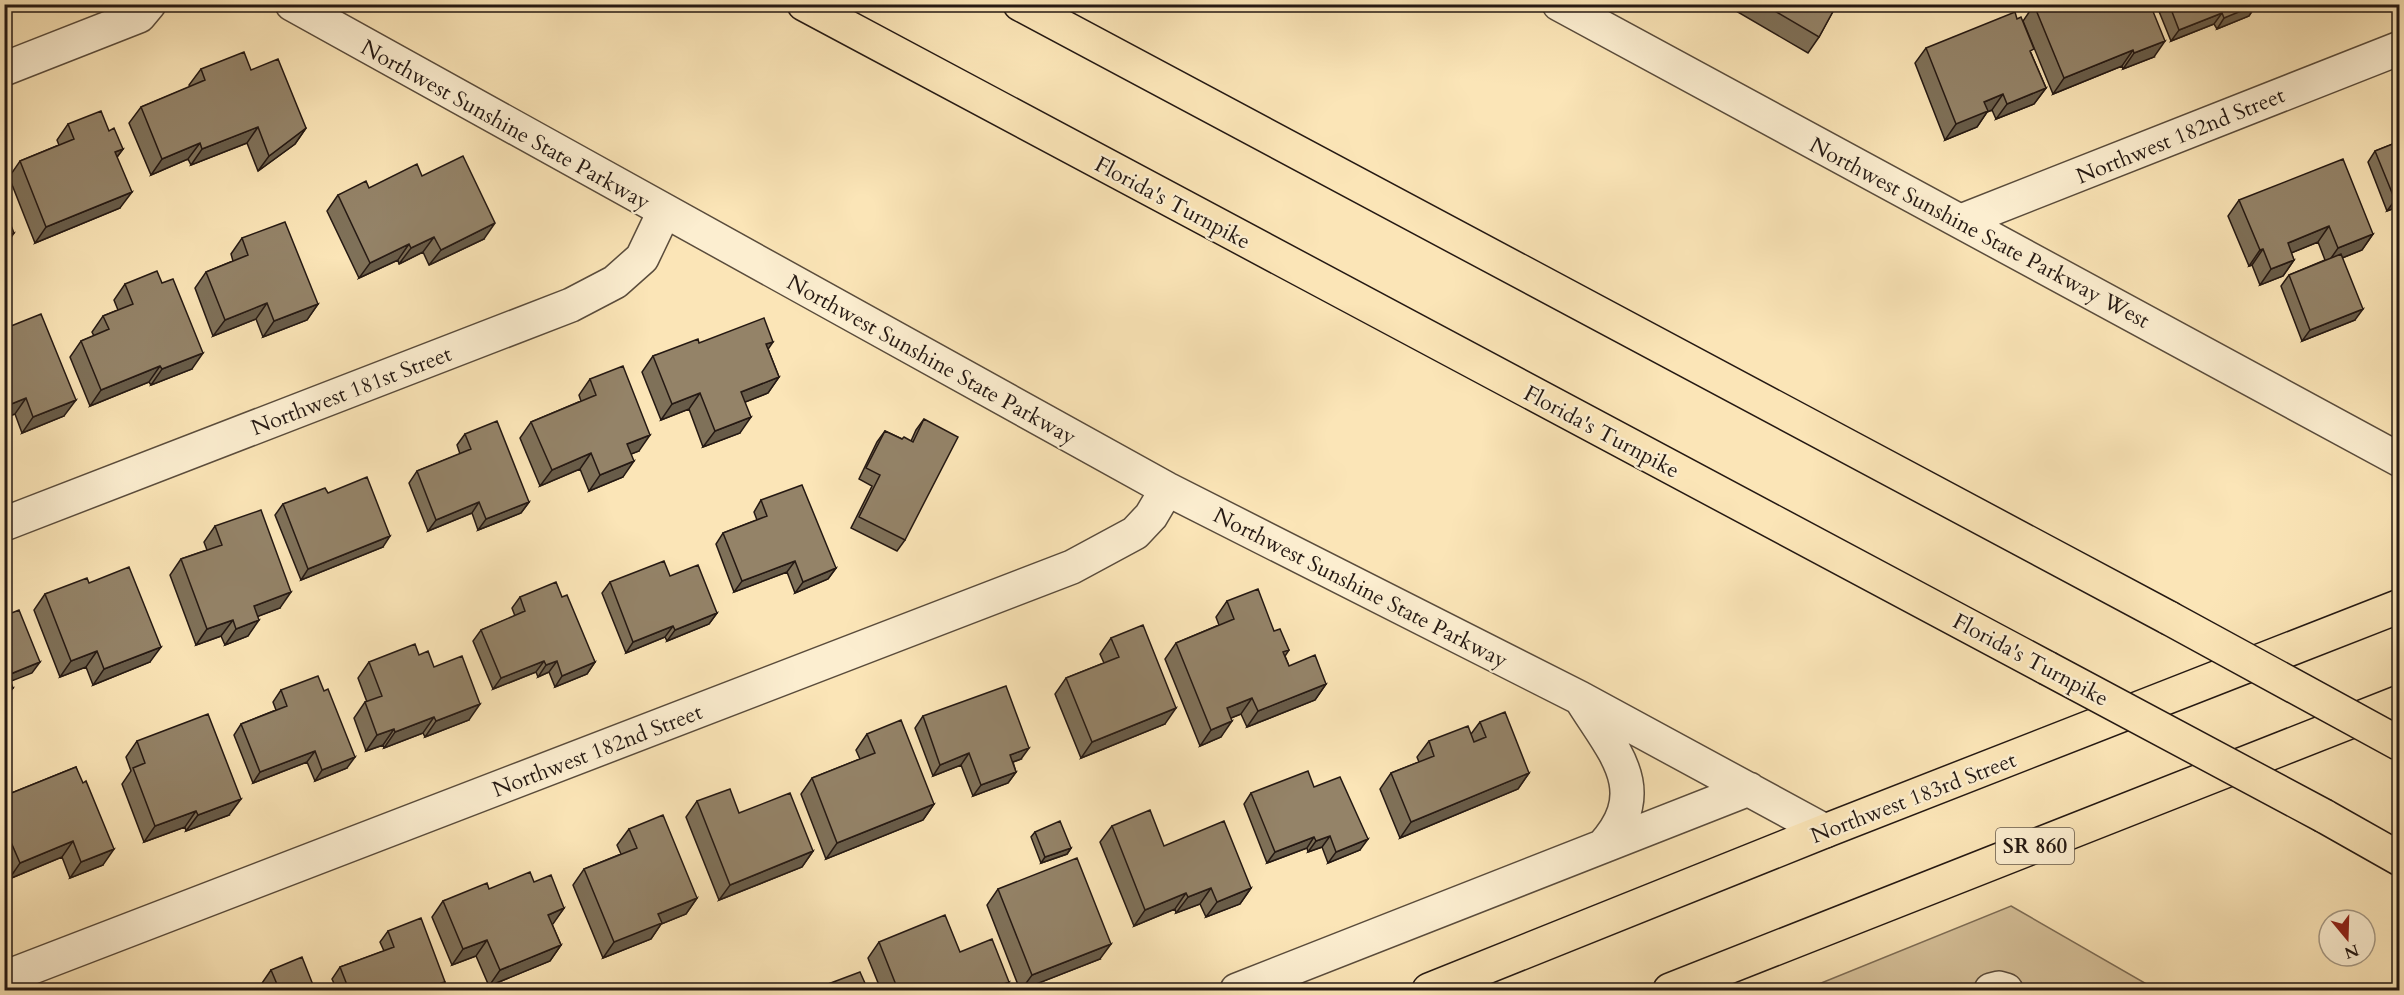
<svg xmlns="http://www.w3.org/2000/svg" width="2404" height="995" font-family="Cardo,serif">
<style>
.green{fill:#d7c29b;stroke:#7e6e57;stroke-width:1.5}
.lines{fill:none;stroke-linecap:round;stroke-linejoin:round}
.minor-casing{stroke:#5a4c3c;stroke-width:36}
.major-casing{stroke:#251913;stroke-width:36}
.highway-casing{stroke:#251913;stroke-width:36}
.minor{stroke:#fceed0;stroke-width:33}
.major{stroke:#fbe5b7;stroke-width:33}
.highway{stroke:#fbe5b7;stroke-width:33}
.highway-bridge-casing{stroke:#251913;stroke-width:36;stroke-linecap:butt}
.highway-bridge{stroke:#fbe5b7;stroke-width:33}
.wall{fill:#7f7159;stroke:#251913;stroke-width:1.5}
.shaded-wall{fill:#685c49;stroke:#251913;stroke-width:1.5}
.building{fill:#948368;stroke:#251913;stroke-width:1.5}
.labels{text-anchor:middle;stroke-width:4.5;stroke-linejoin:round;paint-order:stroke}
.shield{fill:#fceed0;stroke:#66594c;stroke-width:1.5}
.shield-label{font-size:21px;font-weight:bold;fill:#251913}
.street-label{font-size:22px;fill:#251913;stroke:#fceed0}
</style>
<rect width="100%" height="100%" fill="#fbe5b7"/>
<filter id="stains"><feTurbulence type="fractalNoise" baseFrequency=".00333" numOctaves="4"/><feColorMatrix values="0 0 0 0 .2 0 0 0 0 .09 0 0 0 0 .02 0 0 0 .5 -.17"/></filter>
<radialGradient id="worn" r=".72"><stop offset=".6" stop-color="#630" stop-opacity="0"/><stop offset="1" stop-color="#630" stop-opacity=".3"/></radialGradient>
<path class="green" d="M2011,906L2157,990H1804Z"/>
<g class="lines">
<g class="minor-casing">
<path id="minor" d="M292,4L1167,489L1580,698L1825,831
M1559,4L2400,460
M4,69L139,16L149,4
M1961,221L2400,48
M4,524L571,305L615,282L642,258L664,212
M1581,699C1613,751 1654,790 1603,846
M4,978L1072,567L1135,533L1151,516L1167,489
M1237,990L1749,789
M1991,990L1999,988L2006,990"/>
</g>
<g class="major-casing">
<path id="major" d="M1429,990L1825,831L2400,606
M1670,990L2400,702"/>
</g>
<g class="highway-casing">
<path id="highway" d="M804,4L2047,668
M1020,4L2169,618
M2324,816L2400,859"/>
</g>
<use href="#minor" class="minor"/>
<use href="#major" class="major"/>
<use href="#highway" class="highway"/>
<g class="highway-bridge-casing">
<path id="highway-bridge" d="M2169,618L2400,744
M2047,668L2324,816"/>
</g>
<use href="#highway-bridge" class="highway-bridge"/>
</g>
<path class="wall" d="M1724,4H1837L1819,37L1808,53Z
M2156,4H2262L2254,8L2249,16L2217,29L2214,24L2171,41Z
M2034,5L2154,57L2123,69L2122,66L2053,94L2023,21Z
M1926,48L2031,53L2046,88L2034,104L1996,119L1992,110L1987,112L1977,127L1945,140L1915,63Z
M201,69L251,70L306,128L295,144L258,171L247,143L191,165L188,159L151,175L129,123L141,107L190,87L189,85Z
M68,124L109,131L123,149L117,157L120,208L35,243L9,177L20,161L59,145L57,140Z
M2400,141V206L2387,211L2368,162L2375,151Z
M422,176L484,239L429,265L423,252L399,264L398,260L359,278L327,211L338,195Z
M2239,200L2373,234L2362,250L2342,258L2355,320L2302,341L2281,286L2289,275L2325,260L2318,242L2291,253L2294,260L2283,276L2260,285L2252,265L2249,266L2228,216Z
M242,238L318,304L307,320L263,337L256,319L213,336L195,288L206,272L233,261L231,254Z
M125,284L192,369L151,385L149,382L90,406L70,357L81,341L94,336L92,332L103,316L118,310L114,300Z
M4,325L64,416L22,433L15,414L4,418Z
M699,343L768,349L779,377L768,393L745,402L740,433L703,447L689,409L661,420L642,372L653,356Z
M590,379L639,451L631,454L623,477L589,491L580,469L540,486L520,438L531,422L581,401L579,395Z
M924,419L905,540L897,551L851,528L872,486L859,479L877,442L885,431L902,439L911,441L916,430Z
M465,434L529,502L521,513L478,530L472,513L428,531L409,483L417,471L460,454L457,445Z
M328,493L383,547L301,580L275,515L283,504Z
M761,500L836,568L828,579L795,593L787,572L734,592L716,544L723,533L757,520L754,512Z
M215,526L280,608L258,616L248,636L225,645L221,636L196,645L170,575L181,559L207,550L204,542Z
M670,576L717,613L709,624L667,641L665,637L626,653L602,593L610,582Z
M89,583L150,662L93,685L86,667L60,677L34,610L45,594Z
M520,597H562L595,662L587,674L555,687L549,672L538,677L536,672L493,689L473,641L481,630L515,616L512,608Z
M1227,601L1274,631L1289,650L1285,656L1289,666L1326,684L1315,700L1247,727L1241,714L1231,718L1221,737L1200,746L1165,659L1176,643L1219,625L1216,617Z
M1111,638L1165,724L1081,758L1055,694L1066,678L1104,663L1100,654Z
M419,655L434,667L469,720L425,737L423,733L384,748L383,745L366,751L354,718L365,702H367L358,678L369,662Z
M281,690L347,768L315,781L307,762L253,783L234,735L241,724L276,710L273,702Z
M923,716L1021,759L1013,762L1016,772L1008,783L973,796L961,765L933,776L915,728Z
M1480,722L1529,773L1518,789L1400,838L1380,789L1391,773L1419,762L1417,757L1429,741L1471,734Z
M867,734L934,804L923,820L826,859L801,794L812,778L860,759L856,750Z
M137,741L229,815L186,831L185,827L144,842L122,784L131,771L126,757Z
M76,767L103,865L70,878L62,857L9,879L4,869V796Z
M1314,787L1360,850L1328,863L1322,847L1308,852L1307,848L1267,863L1244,804L1251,793Z
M697,801L739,813L813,851L802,867L719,900L686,817Z
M1112,826L1164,846L1251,888L1240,904L1206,917L1200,904L1176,913L1175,909L1134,926L1100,842Z
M629,829L697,898L686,914L661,924L651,939L603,958L573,885L584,869L621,854L617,845Z
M1035,832L1071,848L1067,854L1041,863L1031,837Z
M534,882L564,908L552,924L561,945L550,961L489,986L476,956L452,965L432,917L443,901L489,889Z
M998,889L1100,959L1020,990L987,905Z
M388,931L445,982L442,986L444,990H337L332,979L340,967L384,951L380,942Z
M879,942L960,952L1003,990H881L868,958Z
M271,970L315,990H262L260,986Z"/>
<path class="shaded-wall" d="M2251,4H2262L2254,8L2249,16L2217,29L2224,18Z
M2222,13L2214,24L2171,41L2179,30Z
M2165,41L2154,57L2123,69L2134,53Z
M2133,50L2122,66L2053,94L2064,78Z
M2046,88L2034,104L1996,119L2007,104Z
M2003,94L1992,110L1987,112L1977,127L1945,140L1956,124L1984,102Z
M258,127L247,143L191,165L202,149Z
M306,128L295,144L258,171L269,156Z
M200,143L188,159L151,175L162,159Z
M123,149L111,165L115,152Z
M132,192L120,208L35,243L46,227Z
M2400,198V206L2387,211L2395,200Z
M495,223L484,239L429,265L441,250Z
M2329,226L2318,242L2276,259L2288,243Z
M14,233L4,248V237Z
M2373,234L2362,250L2327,264L2338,248Z
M434,237L423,252L399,264L411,248Z
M409,244L398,260L359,278L370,263Z
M2263,249L2252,265L2249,266L2260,250Z
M2294,260L2283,276L2260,285L2271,269Z
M267,303L256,319L213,336L225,320Z
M318,304L307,320L263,337L274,321Z
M2363,309L2355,320L2302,341L2310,330Z
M773,342L762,358L766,344Z
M203,353L192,369L151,385L162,369Z
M160,366L149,382L90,406L101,390Z
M779,377L768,393L730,408L741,392Z
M700,393L689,409L661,420L672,404Z
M26,398L15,414L4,418V407Z
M76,400L64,416L22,433L33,417Z
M751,417L740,433L703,447L715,431Z
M650,435L639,451L616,460L627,444Z
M591,453L580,469L540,486L552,470Z
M634,461L623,477L589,491L600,475Z
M479,502L472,513L428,531L436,520Z
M529,502L521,513L478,530L486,519Z
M390,536L383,547L301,580L308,569Z
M795,561L787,572L734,592L742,581Z
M836,568L828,579L795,593L803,582Z
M291,592L280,608L243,622L254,606Z
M717,613L709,624L667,641L675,630Z
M233,620L221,636L196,645L207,629Z
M259,620L248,636L225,645L236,629Z
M673,626L665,637L626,653L633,642Z
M161,647L150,662L93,685L104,669Z
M97,651L86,667L60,677L71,661Z
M544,661L536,672L493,689L501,678Z
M557,661L549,672L538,677L546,665Z
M40,662L32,673L4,684L8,675Z
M595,662L587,674L555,687L562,676Z
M1326,684L1315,700L1247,727L1258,711Z
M13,688L5,699H4V691Z
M1252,698L1241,714L1216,724L1227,708Z
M480,704L469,720L425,737L436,721Z
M1176,708L1165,724L1081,758L1092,742Z
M434,717L423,733L384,748L395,732Z
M1232,721L1221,737L1200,746L1211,730Z
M394,729L383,745L366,751L377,735Z
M1029,748L1021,759L1002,766L1010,755Z
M315,751L307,762L253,783L260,772Z
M969,753L961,765L933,776L940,765Z
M355,757L347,768L315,781L322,770Z
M1016,772L1008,783L973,796L981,785Z
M1529,773L1518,789L1400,838L1411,822Z
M241,799L229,815L186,831L198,815Z
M934,804L923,820L826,859L837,843Z
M196,811L185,827L144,842L155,826Z
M1330,836L1322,847L1308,852L1316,841Z
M1314,837L1307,848L1267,863L1275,852Z
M1368,839L1360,850L1328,863L1336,852Z
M73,841L62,857L9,879L20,863Z
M1071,848L1067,854L1041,863L1045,857Z
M114,849L103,865L70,878L81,862Z
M813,851L802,867L719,900L730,885Z
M1211,888L1200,904L1176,913L1188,897Z
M1251,888L1240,904L1206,917L1217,902Z
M1186,893L1175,909L1134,926L1145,910Z
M697,898L686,914L661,924L651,939L603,958L614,942L658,914Z
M564,908L553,924L537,931L548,915Z
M487,940L476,956L452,965L463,949Z
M1111,944L1100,959L1021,990L1032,975Z
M561,945L550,961L489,986L500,970Z
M1009,982L1003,990H988Z"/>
<path class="building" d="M1763,4H1837L1819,37Z
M2150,4L2165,41L2134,53L2133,50L2064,78L2034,5Z
M2169,4H2256V5L2224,18L2222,13L2179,30Z
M2015,12L2017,19L2021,17L2034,49L2030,51L2046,88L2007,104L2003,94L1984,102L1988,111L1956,124L1926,48Z
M244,52L251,70L278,59L306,128L269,156L258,127L202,149L200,143L162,159L141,107L205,80L201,69Z
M101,111L109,131L114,128L123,149L115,152L132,192L46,227L20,161L74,139L68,124Z
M2400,141V198L2395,200L2375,151Z
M463,156L495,223L441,250L434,237L411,248L409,244L370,263L338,195L366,181L369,188L417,164L422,176Z
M2343,159L2373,234L2338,248L2329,226L2288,243L2294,260L2271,269L2263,249L2260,250L2239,200Z
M4,208L14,233L4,237Z
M285,222L318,304L274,321L267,303L225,320L206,272L248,255L242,238Z
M2341,254L2363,309L2310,330L2289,275Z
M157,271L162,283L173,279L203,353L162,369L160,366L101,390L81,341L109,329L103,316L133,304L125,284Z
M41,314L76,400L33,417L26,398L4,407V325L6,328Z
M764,318L773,342L766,344L779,377L741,392L751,417L715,431L700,393L672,404L653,356L698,339L699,343Z
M623,366L650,435L627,444L634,461L600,475L591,453L552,470L531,422L596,395L590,379Z
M924,419L958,437L905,540L859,517L880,475L866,468L885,431L902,439L904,437L913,442Z
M497,421L529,502L486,519L479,502L436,520L417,471L471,449L465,434Z
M367,477L390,536L308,569L283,504L325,488L328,493Z
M802,485L836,568L803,582L795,561L742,581L723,533L767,516L761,500Z
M261,510L291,592L254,606L259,620L236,629L233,620L207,629L181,559L222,545L215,526Z
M664,561L670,576L698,565L717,613L675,630L673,626L633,642L610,582Z
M129,567L161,647L104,669L97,651L71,661L45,594L87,578L89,583Z
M556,582L562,597L567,595L595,662L562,676L557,661L546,665L544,661L501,678L481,630L525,611L520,597Z
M1258,589L1274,631L1280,629L1289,650L1283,652L1289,666L1315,655L1326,684L1258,711L1252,698L1227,708L1232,721L1211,730L1176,643L1234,619L1227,601Z
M19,610L40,662L8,675L13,688L4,691V616Z
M1143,625L1176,708L1092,742L1066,678L1119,657L1111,638Z
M415,644L419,655L428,651L434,667L462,656L480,704L436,721L434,717L395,732L394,729L377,735L365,702L382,696L369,662Z
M318,676L324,691L328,689L355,757L322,770L315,751L260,772L241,724L287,706L281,690Z
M1006,686L1029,748L1010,755L1016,772L981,785L969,753L940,765L923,716Z
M1505,712L1529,773L1411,822L1391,773L1434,756L1429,741L1468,726L1474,742L1486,737L1480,722Z
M208,714L241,799L198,815L196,811L155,826L133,768L145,763L137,741Z
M901,720L934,804L837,843L812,778L875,753L867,734Z
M76,767L83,783L86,781L114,849L81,862L73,841L20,863L4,826V796Z
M1308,771L1314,787L1340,777L1368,839L1336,852L1330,836L1316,841L1314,837L1275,852L1251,793Z
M730,789L739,813L790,793L813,851L730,885L697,801Z
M1150,810L1164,846L1224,821L1251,888L1217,902L1211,888L1188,897L1186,893L1145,910L1112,826Z
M663,815L697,898L658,914L662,923L614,942L584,869L637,848L629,829Z
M1060,821L1071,848L1045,857L1035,832Z
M1077,858L1111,944L1032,975L998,889Z
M530,872L534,882L551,875L564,908L548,915L561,945L500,970L487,940L463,949L443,901L487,883L489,889Z
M945,915L960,952L992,939L1009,982L988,990H898L879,942Z
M421,918L445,982L441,983L444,990H349L340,967L394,947L388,931Z
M302,957L315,990H275L279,989L271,970Z
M860,972L868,990H812Z"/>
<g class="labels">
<rect class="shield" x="1996" y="828" width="78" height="36" rx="4.5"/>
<g class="shield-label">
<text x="2035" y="853">SR 860</text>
</g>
<g class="street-label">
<text transform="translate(506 124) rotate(29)" y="8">Northwest Sunshine State Parkway</text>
<text transform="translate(2180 135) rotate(-22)" y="8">Northwest 182nd Street</text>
<text transform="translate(1173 202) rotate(28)" y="8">Florida's Turnpike</text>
<text transform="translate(1980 232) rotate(28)" y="8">Northwest Sunshine State Parkway West</text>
<text transform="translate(932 359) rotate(29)" y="8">Northwest Sunshine State Parkway</text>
<text transform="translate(351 390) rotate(-21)" y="8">Northwest 181st Street</text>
<text transform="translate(1602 431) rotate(28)" y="8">Florida's Turnpike</text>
<text transform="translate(1361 587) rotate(27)" y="8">Northwest Sunshine State Parkway</text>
<text transform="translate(2031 659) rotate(28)" y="8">Florida's Turnpike</text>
<text transform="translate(597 750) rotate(-21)" y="8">Northwest 182nd Street</text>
<text transform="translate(1913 797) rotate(-21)" y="8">Northwest 183rd Street</text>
</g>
</g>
<rect width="2404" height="995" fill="none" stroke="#fbe5b7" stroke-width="24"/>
<rect x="6" y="6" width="2392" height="983" fill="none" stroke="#251913" stroke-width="3"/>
<rect x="12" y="12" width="2380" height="971" fill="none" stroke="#251913" stroke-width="1.5"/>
<g transform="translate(2347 938) rotate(161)"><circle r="28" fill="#fceed0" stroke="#a69984" stroke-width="1.5"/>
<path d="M0-4.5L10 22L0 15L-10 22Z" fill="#8f2418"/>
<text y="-9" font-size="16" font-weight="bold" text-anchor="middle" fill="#251913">N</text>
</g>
<rect width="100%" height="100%" filter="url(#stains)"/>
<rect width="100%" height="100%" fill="url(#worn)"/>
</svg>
